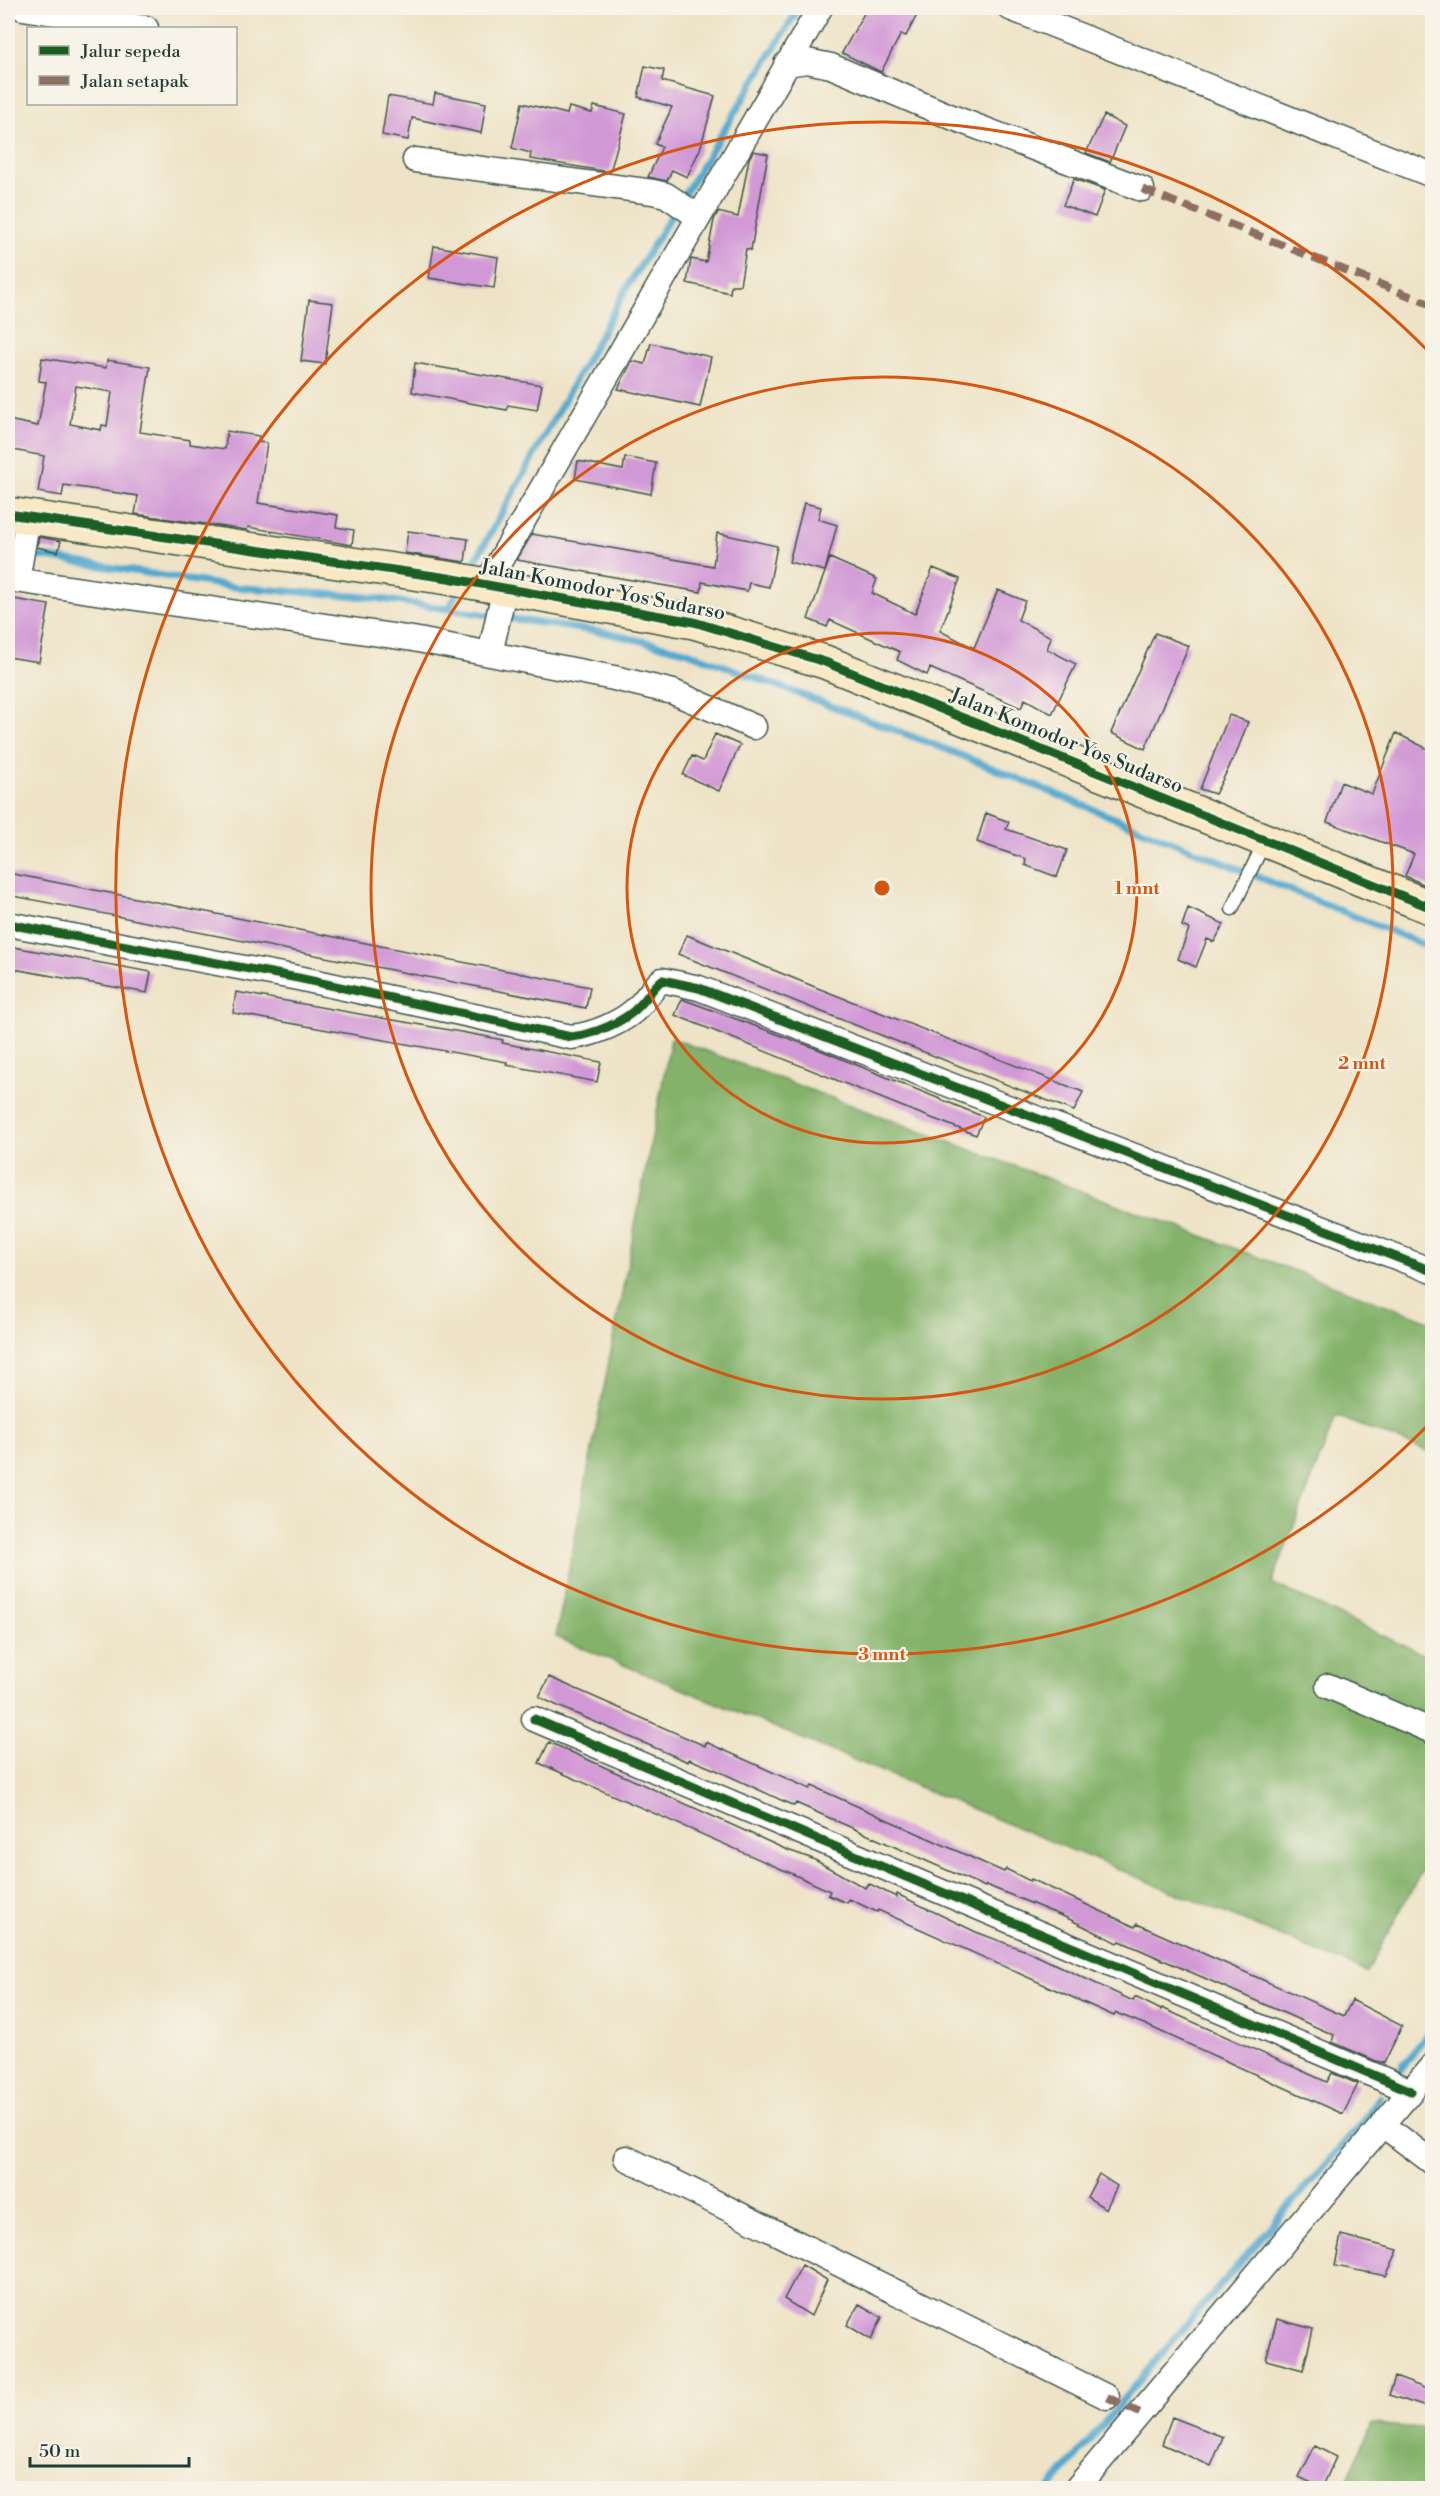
<svg xmlns="http://www.w3.org/2000/svg" width="1440" height="2496" font-family="'Libre Bodoni',serif">
<style>
.forest{fill:#84b26a;stroke:#52784f;stroke-width:1.5}
.lines{fill:none;stroke-linecap:round;stroke-linejoin:round}
.stream{stroke:#53a8cf;stroke-width:7}
.building{fill:#d198d6;fill-rule:evenodd}
.lane-casing{stroke:#3e564a;stroke-width:15}
.street-casing{stroke:#3e564a;stroke-width:27}
.secondary-casing{stroke:#3e564a;stroke-width:36}
.lane{stroke:#fff;stroke-width:12}
.street{stroke:#fff;stroke-width:24}
.secondary{stroke:#f8e8c3;stroke-width:33}
.quiet{stroke:#8d6e63;stroke-width:8;stroke-dasharray:15 8;stroke-linecap:butt}
.cycleway-casing{stroke:#f7f3e8;stroke-width:13}
.cycleway{stroke:#1b5e20;stroke-width:9}
.ring{fill:none;stroke:#d45610;stroke-width:3}
.labels{text-anchor:middle;stroke-width:4.5;stroke-linejoin:round;paint-order:stroke}
.street-label{font-size:20px;fill:#1f3d34;stroke:#f7f3e8}
.centre{fill:#d45610;stroke:#f7f3e8;stroke-width:3}
.ring-label{font-size:18px;text-anchor:middle;font-weight:bold;fill:#d45610;stroke:#f7f3e8;stroke-width:4.5;stroke-linejoin:round;paint-order:stroke}
</style>
<rect width="100%" height="100%" fill="#f7f3e8"/>
<filter id="ink" filterUnits="userSpaceOnUse"><feTurbulence type="fractalNoise" baseFrequency=".0167" numOctaves="2"/><feDisplacementMap in="SourceGraphic" scale="12" xChannelSelector="R" yChannelSelector="G"/><feConvolveMatrix kernelMatrix="1 2 1 2 8 2 1 2 1" color-interpolation-filters="sRGB"/></filter>
<filter id="wash" filterUnits="userSpaceOnUse"><feTurbulence type="fractalNoise" baseFrequency=".008" numOctaves="4" result="noise"/><feDisplacementMap in="SourceGraphic" scale="24" xChannelSelector="R" yChannelSelector="G"/><feGaussianBlur stdDeviation="1.35" result="paint"/><feColorMatrix in="noise" values="0 0 0 0 0 0 0 0 0 0 0 0 0 0 0 0 0 1.4 0 .05"/><feComposite in="paint" operator="in"/></filter>
<g filter="url(#wash)">
<rect width="100%" height="100%" fill="#eee3c6"/>
<path class="forest" d="M671,1038L1432,1322V1453L1336,1416L1272,1583L1432,1659V1852L1367,1972L556,1637Z
M1372,2424L1432,2429V2488H1344Z"/>
<g class="lines">
<path class="stream" d="M8,551L233,587L368,597L607,633L685,651L948,750L1432,948
M469,572L625,291L799,8
M448,609L459,590
M1401,2069L1432,2027
M1050,2488L1191,2319L1356,2129L1380,2097"/>
</g>
<g id="blocks">
<path class="building" d="M867,8H909L918,13L906,36L901,34L881,72L842,53Z
M645,66L664,70L662,81L715,96L700,149L687,177L672,170L667,181L648,177L662,147L655,144L672,107L638,97Z
M435,93L486,103L481,133L412,118L408,140L382,135L388,96L433,104Z
M522,103L567,114L569,107L592,113L594,106L626,114L610,172L530,159L531,153L512,148Z
M1104,115L1125,126L1110,162L1086,153Z
M753,151L768,154L751,250L746,249L740,285H731L730,293L687,283L691,259L706,262L714,220L718,212L738,217L749,159Z
M1074,179L1105,190L1095,217L1063,205Z
M434,246L498,257L494,288L429,278Z
M309,300L333,303L325,364L301,361Z
M651,343L711,357L700,407L618,389L632,361L645,364Z
M42,358L106,368L107,360L150,367L140,432L190,440V444L225,449L227,431L259,436L258,442L267,443L258,503L338,515L336,527L354,530L352,545L248,527L247,530L135,514L138,496L64,485L62,496L38,492L44,456L8,449V420L38,426L46,382L39,381ZM76,386L112,392L107,426L102,425L101,430L70,424Z
M415,363L542,385L537,410L508,405L507,410L412,392Z
M625,457L656,463L651,494L575,479L578,461L623,470Z
M804,503L821,507L818,519L837,525L825,571L789,562Z
M408,531L468,539L465,562L405,553Z
M717,533L777,546L769,587L749,583L747,591L702,582L701,592L517,560L532,534L713,566Z
M39,537L61,541L58,552L37,547Z
M830,558L877,579L872,593L915,614L933,568L960,579L940,631L974,648L998,590L1025,601L1018,620L1051,637L1047,649L1076,664L1052,714L1025,699L1021,708L930,668L927,675L897,660L900,652L830,620L827,627L808,619Z
M8,598L49,605L39,662L8,657Z
M1155,633L1189,646L1145,749L1111,733Z
M1229,715L1248,722L1236,754L1215,794L1200,789Z
M1396,733L1432,751V888L1405,876L1414,854L1327,822L1341,782L1372,794Z
M715,734L740,745L719,791L683,775L692,756L703,761Z
M986,813L1009,822L1006,829L1067,850L1057,877L1025,865L1026,859L977,842Z
M8,873L590,987L586,1008L8,895Z
M1188,908L1224,924L1214,942L1207,939L1196,967L1178,959L1189,929L1182,926Z
M687,935L820,989L1083,1092L1074,1111L817,1010L678,954Z
M8,946L151,972L147,993L8,968Z
M236,992L483,1036L503,1040L502,1043L601,1062L597,1082L506,1065L507,1062L233,1013Z
M682,999L820,1050L984,1117L976,1135L908,1109L675,1015Z
M549,1677L705,1746L706,1742L810,1789L812,1786L1004,1872L1006,1869L1030,1881L1031,1879L1135,1927L1137,1924L1344,2016L1352,2000L1402,2026L1384,2063L1376,2061L1332,2042L1334,2035L1120,1941L1118,1943L1067,1918L986,1885L985,1887L796,1803L794,1806L716,1770L689,1759L688,1762L558,1706L539,1697Z
M549,1742L785,1849L813,1859L865,1888L868,1883L896,1897L897,1894L976,1932L1029,1952L1133,2001L1135,1997L1161,2010L1162,2008L1327,2082L1332,2073L1358,2084L1343,2114L1144,2024L1116,2013L1114,2016L878,1910L877,1912L849,1899L847,1903L828,1895L830,1891L795,1875L539,1763Z
M1099,2174L1117,2186L1106,2209L1087,2197Z
M1341,2235L1398,2250L1386,2276L1335,2266Z
M802,2265L827,2280L811,2316L784,2299Z
M859,2304L882,2317L871,2340L847,2325Z
M1277,2319L1313,2329L1303,2370L1266,2360Z
M1395,2377L1432,2391L1429,2408L1389,2395Z
M1172,2417L1223,2437L1211,2466L1162,2444Z
M1315,2446L1336,2457L1322,2488L1299,2477Z"/>
</g>
</g>
<g filter="url(#ink)">
<use href="#blocks" fill-opacity="0" stroke="#3e564a" stroke-width="1.5"/>
<g class="lines">
<g class="lane-casing">
<path id="lane" d="M1232,909L1264,843"/>
</g>
<g class="street-casing">
<path id="street" d="M23,8L146,28
M1010,8L1432,175
M786,64L807,61L831,66L954,118L1142,189
M415,160L653,192L666,195L697,216
M8,579L413,639L614,678L673,692L754,727
M17,581L28,517
M486,585L820,8
M490,654L505,587
M8,924L298,978L571,1037C593,1035 625,1022 640,1005C648,997 652,988 662,980L699,988L1432,1271
M1328,1686L1432,1731
M534,1719L1411,2091
M1383,2125L1432,2162
M626,2158L1107,2397
M1077,2488L1432,2066"/>
</g>
<g class="secondary-casing">
<path id="secondary" d="M8,514L448,578L694,622L825,662L1432,908"/>
</g>
<use href="#lane" class="lane"/>
<use href="#street" class="street"/>
<use href="#secondary" class="secondary"/>
<path class="quiet" d="M1142,189L1432,305
M1107,2397L1140,2413"/>
<g class="cycleway-casing">
<path id="cycleway" d="M8,514L448,578L694,622L825,662L1432,908
M8,924L298,978L571,1037C593,1035 625,1022 640,1005C648,997 652,988 662,980L699,988L1432,1271
M534,1719L1411,2091"/>
</g>
<use href="#cycleway" class="cycleway"/>
</g>
</g>
<g class="ring">
<circle cx="882" cy="888" r="255"/>
<circle cx="882" cy="888" r="511"/>
<path d="M1428 1425A766 766 0 1 1 1428 351"/>
</g>
<g class="labels">
<g class="street-label">
<text transform="translate(603 589) rotate(11)" y="7">Jalan Komodor Yos Sudarso</text>
<text transform="translate(1067 740) rotate(22)" y="7">Jalan Komodor Yos Sudarso</text>
</g>
</g>
<circle cx="882" cy="888" r="9" class="centre"/>
<g class="ring-label">
<text x="1137" y="894">1 mnt</text>
<text x="1362" y="1069">2 mnt</text>
<text x="882" y="1660">3 mnt</text>
</g>
<rect width="1440" height="2496" fill="none" stroke="#f7f3e8" stroke-width="30"/>
<rect x="27" y="27" width="210" height="78" fill="#f7f3e8" stroke="#a1aaa0" stroke-width="1.5"/>
<rect x="39" y="46" width="30" height="9" fill="#1b5e20" stroke="#a1aaa0" stroke-width="1.5"/>
<text x="81" y="57" font-size="18" fill="#1f3d34">Jalur sepeda</text>
<rect x="39" y="76" width="30" height="9" fill="#8d6e63" stroke="#a1aaa0" stroke-width="1.5"/>
<text x="81" y="87" font-size="18" fill="#1f3d34">Jalan setapak</text>
<path d="M30 2457v9h159v-9" fill="none" stroke="#1f3d34" stroke-width="3"/>
<text x="39" y="2457" font-size="18" fill="#1f3d34" stroke="#f7f3e8" stroke-width="4.5" paint-order="stroke">50 m</text>
</svg>
